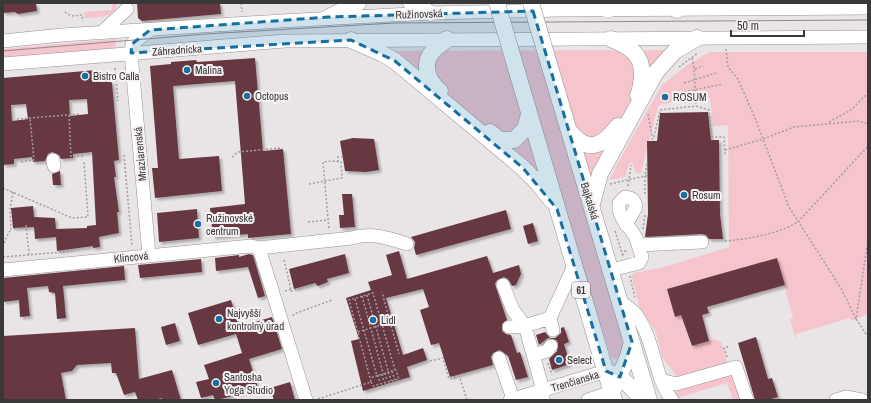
<svg xmlns="http://www.w3.org/2000/svg" width="871" height="403" font-family="'Archivo Narrow',sans-serif">
<style>
.green{fill:#f6c4cc}
.building{fill:#673942;fill-rule:evenodd;filter:url(#shadow)}
.lines{fill:none;stroke-linecap:round;stroke-linejoin:round}
.minor-casing{stroke:#959192;stroke-width:14}
.major-casing{stroke:#959192;stroke-width:17}
.path{stroke:#a19e9f;stroke-width:1.5;stroke-dasharray:2 2;stroke-linecap:butt}
.minor{stroke:#fff;stroke-width:13}
.major{stroke:#fff;stroke-width:16}
.tram{stroke:#8f8c8d;stroke-width:1}
.major-bridge-casing{stroke:#959192;stroke-width:17;stroke-linecap:butt}
.major-bridge{stroke:#fff;stroke-width:16}
.marked{fill:#166f9e;fill-opacity:0.2;stroke:#166f9e;stroke-width:3;stroke-dasharray:8 5;stroke-linejoin:round}
.poi-dot{fill:#166f9e;stroke:#f6f2f3;stroke-width:1.5}
.labels{text-anchor:middle;stroke-width:4;stroke-linejoin:round;paint-order:stroke}
.shield{fill:#f6f2f3;stroke:#727071;stroke-width:1}
.shield-label{font-size:10px;font-weight:bold;fill:#3a3939}
.street-label{font-size:11px;fill:#3a3939;stroke:#f6f2f3}
.poi-label{font-size:11px;fill:#3a3939;stroke:#f6f2f3;text-anchor:start}
</style>
<defs>
<filter id="shadow"><feDropShadow dx="2.5" dy="2.5" stdDeviation="1" flood-color="#0004"/></filter>
</defs>
<rect width="100%" height="100%" fill="#e9e5e6"/>
<path class="green" d="M112,3H118C113,19 98,17 85,18L84,12L112,10Z
M115,39L116,48L3,58V49Z
M670,50L583,199L625,342L622,357L616,359L611,357L559,196L385,51Z
M710,52H868V314L852,321L850,318L796,334V340L790,319L793,318L777,258L667,289L675,317L681,315L691,346L714,339L721,342L727,361L725,364L678,378L662,357L656,332L640,308L632,278L633,273L661,268L729,247L728,125L713,126L710,98L661,104L658,107L641,173H636L632,162L629,164L625,177L610,180L616,166L662,85L690,63Z
M734,372L744,400H733L727,383L677,398L673,395L680,386Z"/>
<path class="building" d="M3,3H36L37,11L18,14L15,12L3,13Z
M137,3H220L221,14L142,21L138,18Z
M255,58L263,151L283,149L291,234L248,238V234L213,237L210,208L245,204L235,81L173,86L179,159L219,156L222,191L155,198L152,168H158L150,66L171,64V62L196,60L197,62Z
M97,70L112,83L119,160L114,161L116,177H114L119,212H117L119,233L99,237L100,247L93,248V246L57,251L56,237L35,239L34,227L13,228L11,208L33,206L34,217L55,218L56,229L87,228V226L96,225L92,152L73,154V158L61,159L59,155L52,152L48,154L45,161L33,162L32,157L14,159V164L3,165V78ZM87,99L88,114L70,116L69,100ZM26,104L28,119L12,121L11,105Z
M708,112L711,140H719L720,214L723,239H709L706,235L702,234L645,237L648,214L647,141H657L660,113Z
M353,138L374,139L379,170L366,172L345,171L340,141Z
M60,171L61,185H53L52,174Z
M342,194H352L355,227L340,228L339,215H344Z
M197,209L199,238L159,242L157,213Z
M506,210L511,229L416,255L414,248L415,242L411,237Z
M533,223L538,241L528,244L523,226Z
M399,251L407,279L487,256L493,273L519,265L521,274L516,285L512,286L508,279L504,277L497,280L495,284L507,320L502,324V331L506,334L511,335L517,353L520,352L528,377L516,380L508,356L500,350L493,353L491,357L493,365L450,377L439,343L431,345L420,310L429,307L423,289L386,298L403,355L423,348L427,360L407,367L410,377L363,391L351,341L359,339L346,298L371,290L368,282L392,275L386,255Z
M249,254L253,255L265,296L258,298L248,267L216,271L215,258L239,255V257Z
M345,254L349,273L327,279L328,282L318,286L315,283L294,289L289,269Z
M777,258L785,285L707,307L709,313L702,315L709,341L692,346L681,315L675,317L667,289Z
M201,259L202,272L140,278L138,265Z
M124,266L125,280L63,286L66,318L57,319L55,293L49,292L48,286L27,288L30,316L20,317L19,300L3,302V278Z
M231,300L239,327L272,317L282,349L249,359L258,388L218,400H215L213,395L201,398L196,382L209,379L204,365L242,353L236,334L198,345L188,313Z
M175,323L180,341L166,345L161,327Z
M564,327L569,342L564,344L570,364L552,370L549,359L557,351L558,343L556,340L548,338L539,345L536,335L545,332L550,338H555L561,333V328Z
M135,328L139,379L172,370L181,400H162V398L154,400H138L135,392L124,395L116,373H112L111,363L77,365L72,371L61,373L66,400H3V336Z
M756,337L768,379L772,378L778,397L768,400H755L738,343Z
M290,382L295,400H274L270,388Z"/>
<g class="lines">
<g class="minor-casing">
<path id="minor" d="M102,32L127,9
M3,41L62,35L281,21L430,13L559,10L868,8
M3,64L285,41L868,37
M53,160L54,166
M638,245L702,242
M259,248L306,400
M149,255L131,53L132,44L150,30
M3,270L251,246L259,248L352,238C372,232 388,238 407,244
M611,270L639,263L642,257C640,251 638,244 636,238C630,226 617,218 619,203L625,197C632,198 635,200 636,207L626,225
M503,285L513,310L525,326L550,318L574,266
M620,302C625,305 631,309 635,313C655,339 653,374 672,400
M550,318L553,330
M509,327L525,326L543,390V400
M533,355L547,351L551,346
M499,358L513,399
M661,380L676,384L736,367L747,400
M510,400L606,371
M588,400L612,392
M836,400L846,397L862,400"/>
</g>
<g class="major-casing">
<path id="major" d="M411,3L430,13
M666,3L677,10
M608,10L615,3
M329,17L358,3
M611,39C630,47 643,54 642,77C641,83 641,89 638,95
M351,40L383,54L395,61L523,168L536,181L552,201
M549,64L649,400
M515,65L614,400
M440,91C428,81 422,65 432,52C436,47 442,44 447,39
M490,132L500,140H514L525,129L529,114
M570,132C589,154 602,146 618,126
M592,204L600,174L656,72L675,51L697,38
M611,373C624,379 633,389 643,400
M612,392L627,359L632,342"/>
</g>
<path class="path" d="M241,3L242,12
M65,12L71,16L82,15L83,21
M726,49L728,67L738,79L755,118L789,207L842,290L856,319
M692,58C696,72 694,89 696,105
M679,67L698,53
M115,68L118,101
M695,69L703,66
M684,83L716,73
M684,92L723,84
M648,114L653,141
M69,115L71,157L83,156
M17,119L80,114
M829,122L851,110L868,93
M654,137L660,110L696,106L709,110L712,137H724L725,155
M725,150L763,139L794,127L859,121L868,124
M124,155L132,246
M232,157L238,152L280,148V150
M21,162L34,160L30,118
M338,162V157H342
M647,176H645L647,163
M309,184C320,182 331,180 342,178L341,162L332,161L323,162L329,230
M610,184L645,176V195
M628,186L631,165
M3,188L72,218L88,217L84,162
M13,192L10,209L11,229L27,228
M308,222L328,220
M26,225L29,254
M643,229L645,215
M615,231L623,256
M868,240L856,319L868,337
M725,241C749,239 778,234 798,222L868,146
M3,247L6,238L11,229
M622,255L627,249
M3,257L75,251
M284,260L291,289
M630,276L635,298
M285,291L291,289V291L316,284
M367,295L391,381
M362,296L383,373
M355,299L377,376
M293,316L294,314L332,300
M390,322L399,354
M358,332L390,322L382,292
M727,357L724,348L730,346
M430,361L443,358L449,379L457,377
M548,363L552,375
M392,371L395,380
M385,373L387,381
M382,374L384,382
M378,375L380,383
M459,375L467,400
M371,382L373,386L399,379L396,370
M318,399L371,382L370,378L349,300L373,293L395,370L370,378"/>
<use href="#minor" class="minor"/>
<use href="#major" class="major"/>
<path class="tram" d="M3,51L205,34L394,23L868,20"/>
<g class="major-bridge-casing">
<path id="major-bridge" d="M497,3L515,65
M531,3L549,64"/>
</g>
<use href="#major-bridge" class="major-bridge"/>
</g>
<path class="marked" d="M533,11L632,342L620,377L606,371L557,209L523,168L395,61L351,40L131,53L132,44L150,30L329,17Z"/>
<g class="poi-dot">
<circle cx="187" cy="70" r="4"/>
<circle cx="85" cy="76" r="4"/>
<circle cx="247" cy="96" r="4"/>
<circle cx="665" cy="97" r="4"/>
<circle cx="684" cy="195" r="4"/>
<circle cx="198" cy="224" r="4"/>
<circle cx="219" cy="319" r="4"/>
<circle cx="373" cy="320" r="4"/>
<circle cx="559" cy="360" r="4"/>
<circle cx="216" cy="383" r="4"/>
</g>
<g class="labels">
<rect class="shield" x="572" y="282" width="18" height="16" rx="3"/>
<g class="shield-label">
<text x="581" y="294">61</text>
</g>
<g class="street-label">
<text transform="translate(419 14) rotate(-2)" y="4">Ružinovská</text>
<text transform="translate(177 50) rotate(-4)" y="4">Záhradnícka</text>
<text transform="translate(140 154) rotate(-95)" y="4">Mraziarenská</text>
<text transform="translate(590 201) rotate(73)" y="4">Bajkalská</text>
<text transform="translate(131 257) rotate(-6)" y="4">Klincová</text>
<text transform="translate(575 381) rotate(-17)" y="4">Trenčianska</text>
</g>
<g class="poi-label">
<text x="195" y="74">Malina</text>
<text x="93" y="80">Bistro Calla</text>
<text x="255" y="100">Octopus</text>
<text x="673" y="101">ROSUM</text>
<text x="692" y="199">Rosum</text>
<text x="206" y="222">Ružinovské<tspan x="206" dy="13">centrum</tspan></text>
<text x="227" y="317">Najvyšší<tspan x="227" dy="13">kontrolný úrad</tspan></text>
<text x="381" y="324">Lidl</text>
<text x="567" y="364">Select</text>
<text x="224" y="381">Santosha<tspan x="224" dy="13">Yoga Studio</tspan></text>
</g>
</g>
<rect width="871" height="403" fill="none" stroke="#3a3939" stroke-width="8"/>
<path d="M731 30v6h73v-6" fill="none" stroke="#3a3939" stroke-width="2"/>
<text x="737" y="30" font-size="12" fill="#3a3939" stroke="#f6f2f3" stroke-width="3" paint-order="stroke">50 m</text>
</svg>
